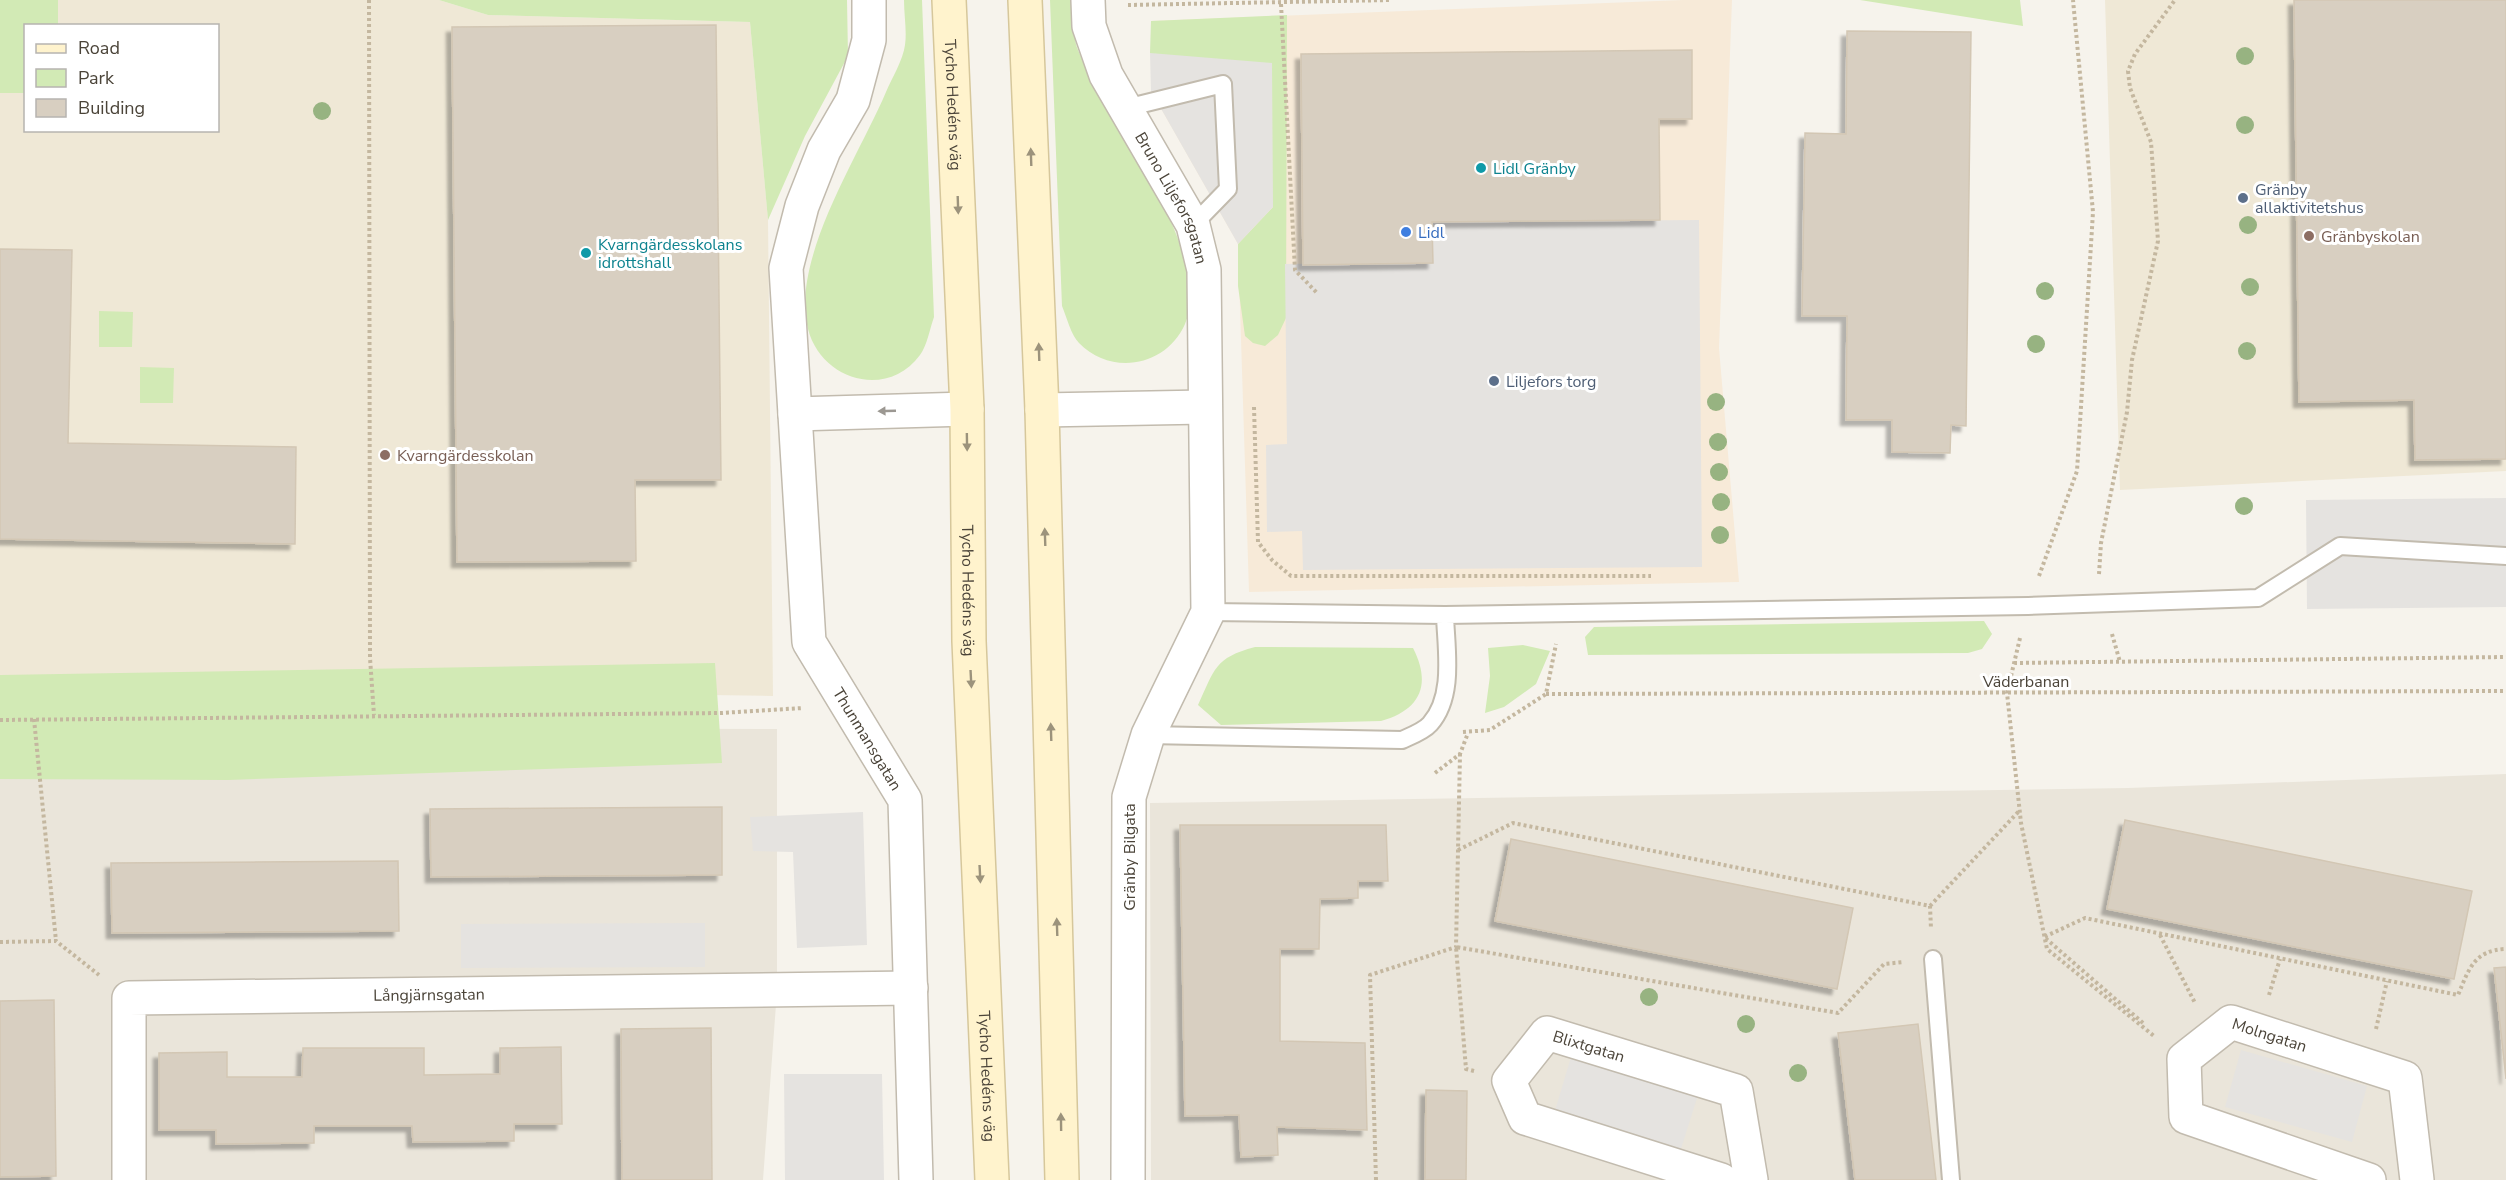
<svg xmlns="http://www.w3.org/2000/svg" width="2506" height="1180" font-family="'Nunito Sans',sans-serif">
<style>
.residential{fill:#eae5da}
.commercial{fill:#f7ead8}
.education{fill:#efe8d6;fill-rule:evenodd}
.green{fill:#d2eab5}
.parking{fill:#e5e3e0}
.building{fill:#d8cfc1;stroke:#d3c7b4;stroke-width:1.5;filter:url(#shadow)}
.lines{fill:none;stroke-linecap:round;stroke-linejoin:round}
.service-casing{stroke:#c2bbae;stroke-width:20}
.minor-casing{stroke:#c2bbae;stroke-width:36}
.secondary-casing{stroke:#d6c79b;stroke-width:36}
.path{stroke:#c4b79f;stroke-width:4;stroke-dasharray:3 3;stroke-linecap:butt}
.service{stroke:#fff;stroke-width:16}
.minor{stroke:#fff;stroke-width:33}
.secondary{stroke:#fff3cd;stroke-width:33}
.tree{fill:#97b381}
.oneway{fill:#9c937c}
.oneway2{fill:#9c9892}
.culture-dot{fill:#0f9aa8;stroke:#fff;stroke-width:2}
.service-dot{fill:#5c6f8a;stroke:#fff;stroke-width:2}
.shop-dot{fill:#3f7fe0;stroke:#fff;stroke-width:2}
.education-dot{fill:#8d6e63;stroke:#fff;stroke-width:2}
.labels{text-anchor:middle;stroke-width:6;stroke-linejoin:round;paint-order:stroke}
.street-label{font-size:16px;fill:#4b4439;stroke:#fff}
.culture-label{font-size:16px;fill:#0d838f;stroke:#fff;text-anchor:start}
.service-label{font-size:16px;fill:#4e5e75;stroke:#fff;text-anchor:start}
.shop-label{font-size:16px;fill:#366cbe;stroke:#fff;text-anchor:start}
.education-label{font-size:16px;fill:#785e54;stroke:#fff;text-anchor:start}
</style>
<defs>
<filter id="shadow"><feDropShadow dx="-5.5" dy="5.5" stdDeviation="1.5" flood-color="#0004"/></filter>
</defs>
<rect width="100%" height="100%" fill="#f6f3ec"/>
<path class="residential" d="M0,727L777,729V991L763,1180H0Z
M2506,774V1180H1151L1150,803L2128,788Z"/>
<path class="commercial" d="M1683,0H1732L1719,348L1739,582L1249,592L1238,244L1151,91V21Z"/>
<path class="education" d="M0,0H439L488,15L750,22L768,220L773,696L342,690L0,694ZM26,26H218V130H26Z
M2105,0H2506V471L2120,490Z"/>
<path class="green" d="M0,0H58V25L26,26L25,93H0Z
M439,0H847L848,56L805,136L768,220L750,22L488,15Z
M904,0H922L934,317C930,328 927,346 920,355C887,400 821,380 808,329C790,260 859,156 886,92C892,78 903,60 905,45C907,31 904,15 904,0Z
M1050,0H1074C1075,15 1072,36 1078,50C1106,118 1216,253 1185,324C1166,367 1111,376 1079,343C1071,335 1067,318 1062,306Z
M1860,0H2020L2023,26Z
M1287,15L1286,318L1278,335L1265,346L1253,343L1245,336L1238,286V244L1273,207L1150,53L1151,21Z
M99,311L133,312L132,347H99Z
M140,367L174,368L173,403H140Z
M1984,621L1992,634L1982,649L1968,653L1588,655L1585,637L1594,627Z
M1523,645L1550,651L1536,684L1504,707L1485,713L1490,676L1488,648Z
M1255,647L1413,648C1432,685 1420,710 1381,721L1221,725L1198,705C1215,669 1214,658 1255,647Z
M715,663L722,763L228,780L0,779V675Z"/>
<path class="parking" d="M1150,53L1272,63L1273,207L1238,244L1151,91Z
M1699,220L1702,567L1303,570L1302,531L1267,532L1266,445L1287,444L1285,264L1433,262L1432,222Z
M2506,498V607L2307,609L2306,500Z
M863,812L867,945L797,948L793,852L753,851L750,817Z
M705,923V967L461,968V924Z
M2241,1050L2367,1086L2352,1142L2225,1107Z
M1571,1057L1698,1095L1680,1152L1554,1114Z
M784,1074H882L884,1180H785Z"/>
<path class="building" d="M2294,0H2506V459L2415,460L2414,400L2299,402Z
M716,25L721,480H635L636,561L457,562L452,27Z
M1847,31L1971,32L1966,426L1951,425L1950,453L1892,452V420H1846L1847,316H1802L1805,133L1846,134Z
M1692,50V119H1659L1660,220L1432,222L1433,263L1303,265L1301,54Z
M0,249L72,250L68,443L296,447L295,544L0,539Z
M722,807V875L431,877L430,809Z
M2125,820L2472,891L2454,979L2107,909Z
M1180,825H1386L1388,881H1358V898L1320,899L1319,949H1280V1041L1365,1043L1367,1130L1277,1127L1278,1155L1241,1157L1239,1115L1185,1116Z
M1511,839L1853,908L1837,989L1495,921Z
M398,861L399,931L112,933L111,863Z
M2506,967V1079L2494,968Z
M54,1000L56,1176L0,1177V1001Z
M1918,1024L1936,1180H1855L1838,1033Z
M711,1028L712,1180H622L621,1029Z
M561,1047L562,1124H514V1141L413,1142L412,1126H314V1143L216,1144V1130H159V1053L227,1052V1077H302L303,1048H424V1075L500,1074V1048Z
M1426,1090L1467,1091L1466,1180H1425Z"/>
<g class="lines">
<g class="service-casing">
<path id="service" d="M1126,108L1223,84L1228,189L1193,225
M1208,612L1445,615L2028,606L2258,598L2340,546L2506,556
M1148,735L1402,740C1411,736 1424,731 1430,724C1455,696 1446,649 1445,615
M1933,959L1951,1180"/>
</g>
<g class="minor-casing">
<g id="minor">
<path id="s1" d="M869,0V40L853,100L824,150L802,206L786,268L809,642L905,800L916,1180"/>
<path id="s2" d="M1088,0L1089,26L1106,75L1193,225L1204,270L1208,612L1148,735L1129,797L1128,1180"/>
<path d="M1042,410L1205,407"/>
<path d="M795,414L967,409"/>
<path id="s3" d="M129,1180V998L911,988"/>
<path id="s4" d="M1721,1180L1525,1118L1509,1081L1547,1033L1736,1091L1751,1180"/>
<path id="s5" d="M2369,1180L2186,1117L2184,1059L2231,1022L2405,1078L2417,1180"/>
</g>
</g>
<g class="secondary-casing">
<g id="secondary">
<path id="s6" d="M949,0L967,409L969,641L992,1180"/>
<path d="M1025,0L1042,410L1062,1180"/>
</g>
</g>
<path class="path" d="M369,0L370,658L374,715
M1281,4L1295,270L1317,293
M1128,5L1391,0
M1254,407L1258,542L1272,560L1291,576H1651
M2099,574L2101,543L2127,412L2132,360L2158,241L2151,142L2130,88L2128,71L2135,54L2175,0
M2039,576L2077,471L2093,212L2073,0
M2112,634L2120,662
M2020,638L2007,693L2021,823L2047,949L2154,1036
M2014,663L2506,657
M1546,694L2506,691
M34,719L56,941
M0,720L721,713L803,708
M1463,732L1490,730L1546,694L1556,644
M1435,773L1460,754L1468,733
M1458,850L1513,823L1930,906L1931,929
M1930,906L2020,810
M2160,935L2195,1003
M0,942L56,941L99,975
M2269,995L2280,959
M2143,1023L2044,937L2085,918L2458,995C2469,969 2474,950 2506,949
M2376,1029L2387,981
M1474,1071L1466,1069L1456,947L1838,1013L1884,964L1904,962
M1376,1180L1370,975L1456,947L1460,754"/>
<use href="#service" class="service"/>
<use href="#minor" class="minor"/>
<use href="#secondary" class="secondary"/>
</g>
<g class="tree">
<circle cx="2245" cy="56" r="9"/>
<circle cx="322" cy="111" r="9"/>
<circle cx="2245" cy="125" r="9"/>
<circle cx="2248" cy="225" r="9"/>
<circle cx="2250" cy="287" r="9"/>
<circle cx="2045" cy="291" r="9"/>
<circle cx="2036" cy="344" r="9"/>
<circle cx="2247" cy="351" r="9"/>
<circle cx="1716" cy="402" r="9"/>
<circle cx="1718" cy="442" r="9"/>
<circle cx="1719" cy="472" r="9"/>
<circle cx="1721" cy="502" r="9"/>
<circle cx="2244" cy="506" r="9"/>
<circle cx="1720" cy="535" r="9"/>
<circle cx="1649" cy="997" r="9"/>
<circle cx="1746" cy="1024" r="9"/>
<circle cx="1798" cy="1073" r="9"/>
</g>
<defs><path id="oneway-solid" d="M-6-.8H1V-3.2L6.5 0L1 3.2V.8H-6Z" transform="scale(1.5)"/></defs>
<g class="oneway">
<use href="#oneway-solid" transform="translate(1031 157) rotate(-92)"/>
<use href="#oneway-solid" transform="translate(958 205) rotate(88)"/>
<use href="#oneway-solid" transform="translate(1039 352) rotate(-92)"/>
<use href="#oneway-solid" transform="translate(967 442) rotate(89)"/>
<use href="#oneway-solid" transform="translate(1045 537) rotate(-92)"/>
<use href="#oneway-solid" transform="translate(971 679) rotate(87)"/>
<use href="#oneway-solid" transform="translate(1051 732) rotate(-92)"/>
<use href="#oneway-solid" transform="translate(980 874) rotate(87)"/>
<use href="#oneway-solid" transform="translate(1057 927) rotate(-92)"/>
<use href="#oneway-solid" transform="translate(1061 1122) rotate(-91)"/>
</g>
<use class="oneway2" href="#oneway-solid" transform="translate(887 411) rotate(178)"/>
<g class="culture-dot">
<circle cx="1481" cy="168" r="6"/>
<circle cx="586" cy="253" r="6"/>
</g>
<g class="service-dot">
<circle cx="2243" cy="198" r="6"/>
<circle cx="1494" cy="381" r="6"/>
</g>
<circle class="shop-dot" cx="1406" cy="232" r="6"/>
<g class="education-dot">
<circle cx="2309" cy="236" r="6"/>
<circle cx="385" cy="455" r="6"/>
</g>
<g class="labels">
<g class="street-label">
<text dy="6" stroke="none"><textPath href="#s6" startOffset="105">Tycho Hedéns väg</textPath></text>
<text dy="6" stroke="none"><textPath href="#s2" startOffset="218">Bruno Liljeforsgatan</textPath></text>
<text dy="6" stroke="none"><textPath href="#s6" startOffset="591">Tycho Hedéns väg</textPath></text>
<text x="2026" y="687">Väderbanan</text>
<text dy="6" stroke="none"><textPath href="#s1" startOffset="772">Thunmansgatan</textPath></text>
<text transform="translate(1129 857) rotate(-90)" y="6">Gränby Bilgata</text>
<text dy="6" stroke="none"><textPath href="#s3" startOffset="482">Långjärnsgatan</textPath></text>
<text dy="6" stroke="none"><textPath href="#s5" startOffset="352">Molngatan</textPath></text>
<text dy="6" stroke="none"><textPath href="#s4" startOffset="351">Blixtgatan</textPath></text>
<text dy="6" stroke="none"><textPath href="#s6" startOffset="1077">Tycho Hedéns väg</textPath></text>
</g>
<g class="culture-label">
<text x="1493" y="174">Lidl Gränby</text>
<text x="598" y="250">Kvarngärdesskolans<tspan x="598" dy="18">idrottshall</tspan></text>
</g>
<g class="service-label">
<text x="2255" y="195">Gränby<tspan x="2255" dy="18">allaktivitetshus</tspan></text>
<text x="1506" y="387">Liljefors torg</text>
</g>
<g class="shop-label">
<text x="1418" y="238">Lidl</text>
</g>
<g class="education-label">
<text x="2321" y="242">Gränbyskolan</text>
<text x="397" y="461">Kvarngärdesskolan</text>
</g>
</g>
<rect x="24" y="24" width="195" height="108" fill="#ffffff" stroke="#b7b4b0" stroke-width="1.5"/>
<rect x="36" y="44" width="30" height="9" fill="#fff3cd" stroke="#b7b4b0" stroke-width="1.5"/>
<text x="78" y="54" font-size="18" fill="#4b4439">Road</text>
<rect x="36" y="69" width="30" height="18" fill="#d2eab5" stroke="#b7b4b0" stroke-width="1.5"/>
<text x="78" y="84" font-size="18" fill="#4b4439">Park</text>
<rect x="36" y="99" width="30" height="18" fill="#d8cfc1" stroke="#b7b4b0" stroke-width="1.5"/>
<text x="78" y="114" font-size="18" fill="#4b4439">Building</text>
</svg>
